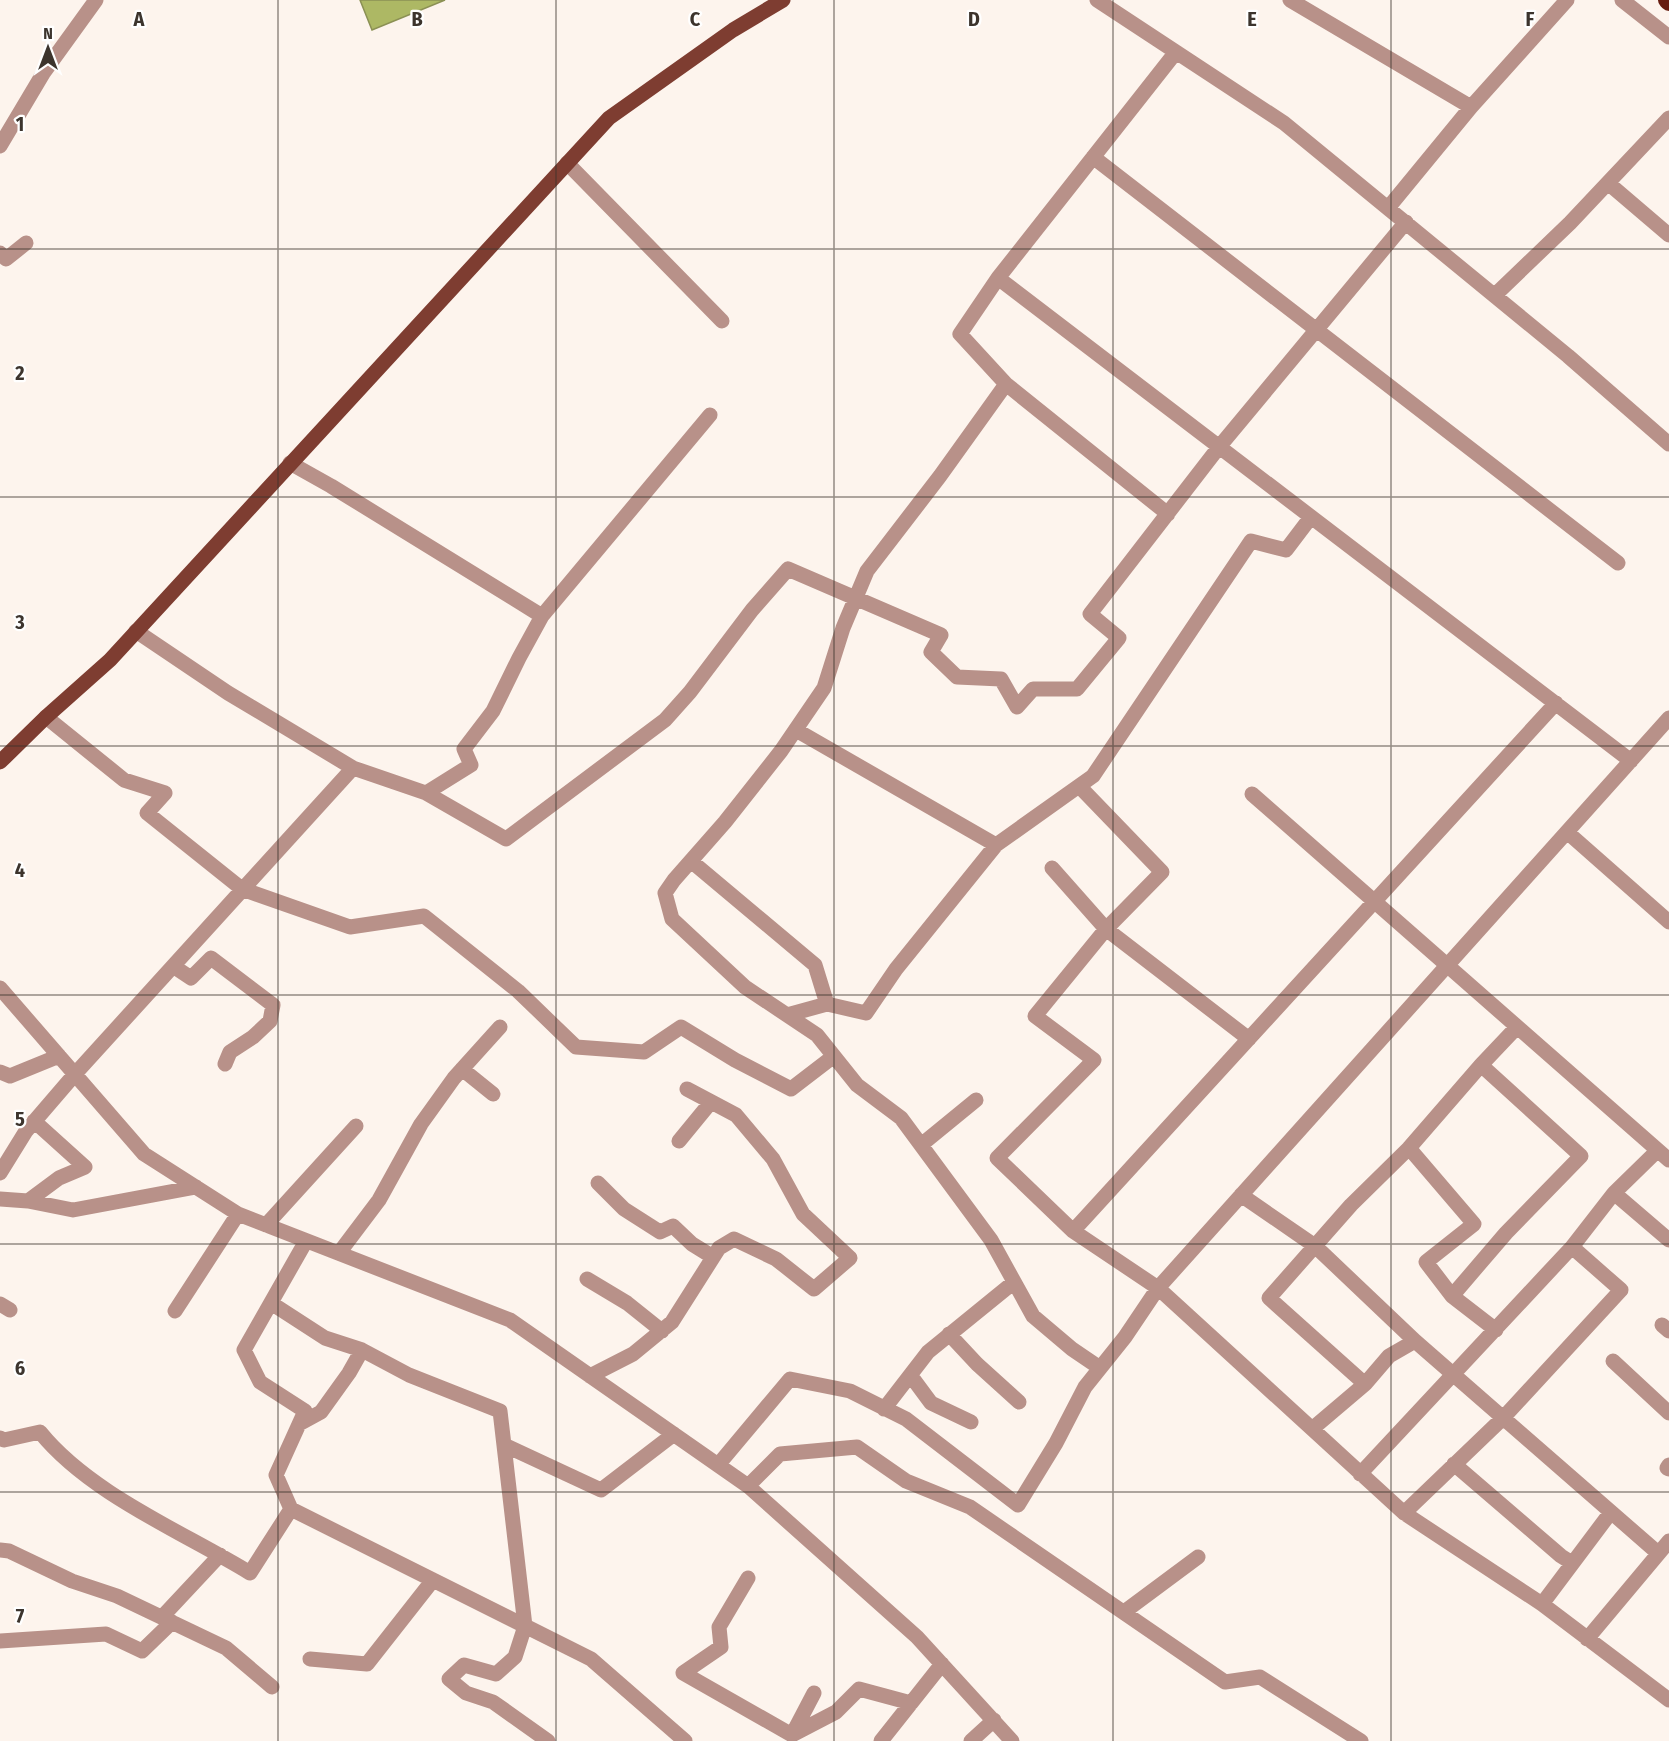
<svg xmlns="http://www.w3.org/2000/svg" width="1669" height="1741" font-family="'Fira Sans Condensed',sans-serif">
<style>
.water{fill:#adb864;stroke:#8b9054;stroke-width:1.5}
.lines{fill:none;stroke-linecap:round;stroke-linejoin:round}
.minor{stroke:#b89189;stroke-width:15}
.major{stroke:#7e3d31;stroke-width:15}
.highway{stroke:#671d11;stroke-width:18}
.grid{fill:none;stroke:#3c342d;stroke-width:1.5;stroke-opacity:0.55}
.grid-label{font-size:20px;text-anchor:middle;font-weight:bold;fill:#3c342d;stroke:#fff;stroke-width:4.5;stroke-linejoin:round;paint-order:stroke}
</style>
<rect width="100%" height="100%" fill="#fdf4ed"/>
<path class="water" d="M360,0H445L372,30Z"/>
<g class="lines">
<path class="minor" d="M1097,0L1284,123L1568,356L1669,444
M1290,0L1471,107L1388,208
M1622,0L1669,37
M1176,52L998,278L1631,761
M1471,107L1567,0
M0,146L44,72L96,0
M1093,157L1618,563
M567,163L722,321
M1608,183L1669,235
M0,253L6,259L26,243
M998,278L960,334L1006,384L940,476L867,571L843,628L824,688L781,751L725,822L674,880L665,893L672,919L745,987L817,1035L857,1085L901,1118L991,1240L1033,1316L1072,1349L1100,1368
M1495,295L1570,223L1669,118
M1006,384L1168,514
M290,463L331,486L542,616
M136,631L228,693L353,768L426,793L506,839L665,720L690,692L752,610L788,569L941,635L931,652L957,677L1001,679L1017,707L1033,689H1077L1119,638L1090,614L1219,447L1406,222
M46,717L124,780L165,793L147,813L242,889L350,927L424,916L518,991L576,1047L644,1052L681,1027L735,1060L791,1089L834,1056
M796,730L996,845
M1079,786L1162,872L1106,929L1035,1016L1094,1060L997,1158L1073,1231L1158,1288L1404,1513L1542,1604L1669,1700
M426,793L471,765L464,749L493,711L519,658L542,616L710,415
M1252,794L1669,1160
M1567,832L1669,922
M691,861L815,965L827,1004L866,1013L896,969L996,845L1093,776L1251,541L1286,550L1311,517
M1052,868L1106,929L1249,1039
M173,966L191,978L211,958L273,1005L270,1021L253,1037L230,1052L225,1064
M0,988L144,1154L238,1214L510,1320L748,1486L917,1637L1012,1741
M787,1015L827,1004
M462,1069L493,1094
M0,1072L10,1076L59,1056
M679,1141L711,1102
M921,1145L976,1100
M1409,1148L1481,1065
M0,1173L26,1131L75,1074L353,768
M598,1183L624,1209L660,1232L673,1226L692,1244L713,1257
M1614,1193L1657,1151
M1241,1195L1315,1246L1415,1341L1389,1356L1365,1384
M0,1199L28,1201L59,1178L85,1167L34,1121
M28,1201L73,1210L196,1187
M266,1225L356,1126
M1073,1231L1556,703
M306,1241L244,1350L260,1382L305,1411L276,1475L291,1509L591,1659L685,1741
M1572,1247L1614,1193L1669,1240
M339,1253L379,1200L421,1124L454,1078L500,1027
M587,1279L627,1303L662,1331
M1452,1296L1506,1233L1581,1156L1481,1065L1517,1027
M271,1303L325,1338L362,1350L349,1373L321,1412L299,1424
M0,1304L10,1310
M175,1311L238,1214
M1662,1325L1669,1331
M949,1334L977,1364L1019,1402
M1415,1341L1658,1553
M362,1350L409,1375L500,1411L525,1626L515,1657L496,1674L464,1665L449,1679L466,1693L493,1702L548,1741
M1613,1361L1669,1413
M590,1376L633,1354L672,1322L719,1248L734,1239L776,1259L814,1289L850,1258L803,1214L773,1159L736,1115L687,1089
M911,1376L931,1403L971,1422
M884,1409L928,1352L1014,1282
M1312,1429L1365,1384L1269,1298L1351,1205L1409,1148L1474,1224L1426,1262L1452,1296L1496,1330
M0,1438L4,1440L40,1432C90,1494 183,1532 250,1573L291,1509
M504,1445L601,1490L674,1434
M1454,1464L1561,1556L1572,1563
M718,1465L790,1379L850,1391L906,1419L1018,1505L1056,1443L1085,1387L1125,1337L1158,1288L1669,718
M1669,1465L1667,1468L1669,1469
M1360,1474L1572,1247L1621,1290L1503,1418L1404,1513
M748,1486L780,1454L857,1447L906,1481L970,1507L1225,1682L1260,1677L1361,1741
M0,1550L9,1551L72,1581L117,1596L226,1648L272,1687
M748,1578L719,1627L721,1647L683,1673L792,1735L836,1712L859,1689L911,1703
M1542,1604L1611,1512
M1124,1612L1198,1557
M162,1617L220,1555
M1587,1639L1669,1541
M0,1641L106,1634L142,1651L172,1622
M310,1659L367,1664L433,1580
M792,1735L814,1693
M881,1741L942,1664
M971,1741L994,1720"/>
<path class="major" d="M0,762L46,717L110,660L609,118L733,30L783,0"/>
<path class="highway" d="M1667,0L1669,2"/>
</g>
<path class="grid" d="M278,0V1741M556,0V1741M834,0V1741M1113,0V1741M1391,0V1741M0,249H1669M0,497H1669M0,746H1669M0,995H1669M0,1244H1669M0,1492H1669"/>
<g class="grid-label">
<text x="139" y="26">A</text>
<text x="417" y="26">B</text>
<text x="695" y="26">C</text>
<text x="974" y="26">D</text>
<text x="1252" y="26">E</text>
<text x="1530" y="26">F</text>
<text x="20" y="131">1</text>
<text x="20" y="380">2</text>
<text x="20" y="629">3</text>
<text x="20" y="877">4</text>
<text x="20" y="1126">5</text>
<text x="20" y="1375">6</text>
<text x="20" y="1623">7</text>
</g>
<g transform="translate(48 48)" stroke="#ffffff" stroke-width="4.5" paint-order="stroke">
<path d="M0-4.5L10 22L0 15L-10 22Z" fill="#3c342d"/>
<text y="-9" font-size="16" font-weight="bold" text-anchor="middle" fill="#3c342d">N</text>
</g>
</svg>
